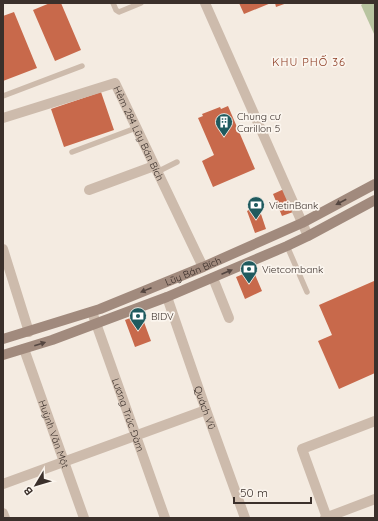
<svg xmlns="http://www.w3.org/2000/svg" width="378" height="521" font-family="Quicksand,sans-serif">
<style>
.green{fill:#b8c4a0}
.building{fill:#c8694b}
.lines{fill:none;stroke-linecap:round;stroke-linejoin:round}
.lane{stroke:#cdbbac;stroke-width:5.5}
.street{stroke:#cdbbac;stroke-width:10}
.secondary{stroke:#a18a7d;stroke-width:10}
.oneway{fill:#544640}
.labels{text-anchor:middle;stroke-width:3.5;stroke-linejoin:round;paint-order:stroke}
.poi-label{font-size:10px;fill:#3b302b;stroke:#fbf5ee;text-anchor:start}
.street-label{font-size:10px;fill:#3b302b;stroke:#fbf5ee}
.neighbourhood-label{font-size:11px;letter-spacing:1px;fill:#8c3b22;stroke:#fbf5ee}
</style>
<rect width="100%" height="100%" fill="#f4ebe1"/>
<path class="green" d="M364,3H375V36L361,5Z"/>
<path class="building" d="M50,3H61L81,50L55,61L33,10Z
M239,3H271L244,14Z
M275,3H287L276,7Z
M14,12L37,68L3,81V16Z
M101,92L114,130L64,147L51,109Z
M228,106L255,169L213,187L202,161L214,155L198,118L203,116L202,114L220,107L221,109Z
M284,189L293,212L282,216L273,194Z
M258,205L266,229L255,233L247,211Z
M253,270L262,291L245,299L236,277Z
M374,281L375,284V373L339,389L318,341L332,335L319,305Z
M141,314L151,341L135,347L125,320Z"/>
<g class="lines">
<path class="lane" d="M113,3L116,10L119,12L141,3
M3,96L82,66
M72,152L136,128
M157,172L177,162
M287,246L307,292"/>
<g class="street">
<path d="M205,3L308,236"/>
<path id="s1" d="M3,118L115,83L203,267"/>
<path d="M89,190L154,166"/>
<path d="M3,249L29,332"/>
<path d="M213,278L229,318"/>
<path id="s2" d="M167,297L206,410L245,518"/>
<path id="s3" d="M92,312L165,518"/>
<path id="s4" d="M24,349L84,518"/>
<path d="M3,484L206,410"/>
<path d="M3,513L5,518"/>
<path d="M325,518L375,499"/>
<path d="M327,518L302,449L375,421"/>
</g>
<g class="secondary">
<path id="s5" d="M3,339L100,309L203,267L302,223L375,184"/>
<path d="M3,355L52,340L167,297L287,246L308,236L375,200"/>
</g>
</g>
<defs><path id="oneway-solid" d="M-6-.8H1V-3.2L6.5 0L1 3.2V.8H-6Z"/></defs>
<g class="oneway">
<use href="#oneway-solid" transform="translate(341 202) rotate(152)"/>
<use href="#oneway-solid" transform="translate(227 272) rotate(-23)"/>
<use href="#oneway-solid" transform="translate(146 290) rotate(158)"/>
<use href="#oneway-solid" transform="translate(40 344) rotate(-18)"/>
</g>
<defs>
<g id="building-pin" transform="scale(0.9)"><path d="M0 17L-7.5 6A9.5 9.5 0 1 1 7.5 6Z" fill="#1f5a5e" stroke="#fbf5ee"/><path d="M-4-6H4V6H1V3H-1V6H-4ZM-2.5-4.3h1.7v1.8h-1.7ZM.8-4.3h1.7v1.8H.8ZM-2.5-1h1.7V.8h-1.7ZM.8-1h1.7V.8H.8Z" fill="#fff"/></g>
<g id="bank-pin" transform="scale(0.9)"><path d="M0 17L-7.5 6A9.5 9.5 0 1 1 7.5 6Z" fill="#1f5a5e" stroke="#fbf5ee"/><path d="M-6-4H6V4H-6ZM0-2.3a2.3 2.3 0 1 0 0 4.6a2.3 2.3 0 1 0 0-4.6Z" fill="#fff"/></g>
</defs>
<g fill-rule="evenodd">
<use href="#building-pin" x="224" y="122"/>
<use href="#bank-pin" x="256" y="205"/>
<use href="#bank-pin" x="249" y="269"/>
<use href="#bank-pin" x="138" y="316"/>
</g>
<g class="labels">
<g class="poi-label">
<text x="237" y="120">Chung cư<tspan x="237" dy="12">Carillon 5</tspan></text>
<text x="269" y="209">VietinBank</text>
<text x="262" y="273">Vietcombank</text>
<text x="151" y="320">BIDV</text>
</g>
<g class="street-label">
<text dy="4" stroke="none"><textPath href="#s1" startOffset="173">Hẻm 284 Lũy Bán Bích</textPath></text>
<text dy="4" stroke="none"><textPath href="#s5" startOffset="202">Lũy Bán Bích</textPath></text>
<text dy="4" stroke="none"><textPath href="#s2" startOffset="117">Quách Vũ</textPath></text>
<text dy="4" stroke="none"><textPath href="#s3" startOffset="109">Lương Trúc Đàm</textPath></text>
<text dy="4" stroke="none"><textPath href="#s4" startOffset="90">Huỳnh Văn Một</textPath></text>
</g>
<g class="neighbourhood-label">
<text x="309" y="66">KHU PHỐ 36</text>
</g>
</g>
<rect width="378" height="521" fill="none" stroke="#3b302b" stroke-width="8"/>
<g transform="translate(36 485) rotate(232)" stroke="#fbf5ee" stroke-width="3" paint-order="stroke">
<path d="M0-3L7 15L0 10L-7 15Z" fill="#3b302b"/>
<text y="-6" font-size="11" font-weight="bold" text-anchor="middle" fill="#3b302b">B</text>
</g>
<path d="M234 497v6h77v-6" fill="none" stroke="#3b302b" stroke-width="2"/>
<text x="240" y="497" font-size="12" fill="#3b302b" stroke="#fbf5ee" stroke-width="3" paint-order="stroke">50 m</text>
</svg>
